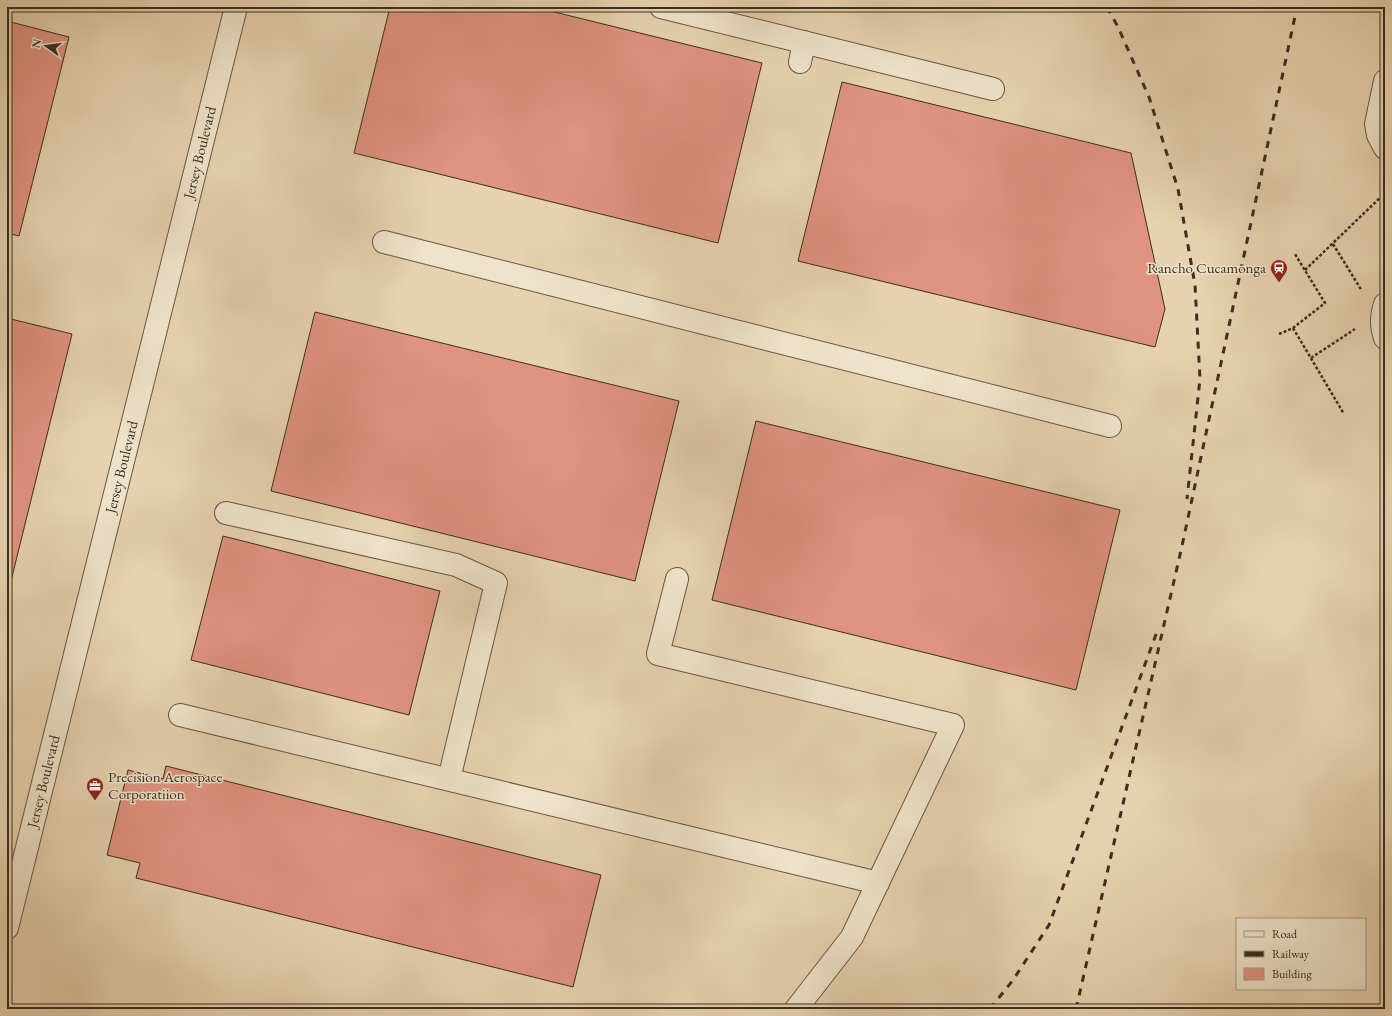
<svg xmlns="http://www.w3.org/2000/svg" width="1392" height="1016" font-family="'EB Garamond',serif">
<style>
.building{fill:#e09380;stroke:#3a2f21}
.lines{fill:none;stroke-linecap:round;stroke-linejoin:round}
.minor-casing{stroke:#655844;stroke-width:24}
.path{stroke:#3a2f21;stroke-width:2.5;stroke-dasharray:3 2;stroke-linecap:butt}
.minor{stroke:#efe2ca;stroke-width:22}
.rail{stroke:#3a2f21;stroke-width:3;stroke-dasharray:7 7;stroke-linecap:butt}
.labels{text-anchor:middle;stroke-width:3;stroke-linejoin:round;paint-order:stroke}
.street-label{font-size:15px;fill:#3a2f21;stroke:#efe2ca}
.poi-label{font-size:15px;fill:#3a2f21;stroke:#efe2ca;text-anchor:end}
</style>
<rect width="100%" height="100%" fill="#e6d2ae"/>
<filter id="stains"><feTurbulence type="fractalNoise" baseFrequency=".005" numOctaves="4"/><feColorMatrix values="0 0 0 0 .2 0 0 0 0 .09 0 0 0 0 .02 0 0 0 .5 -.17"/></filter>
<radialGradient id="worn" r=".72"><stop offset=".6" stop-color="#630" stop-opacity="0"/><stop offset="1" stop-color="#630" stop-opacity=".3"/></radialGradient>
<path class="building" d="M390,7H534L762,63L718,243L354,153Z
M7,21L69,37L19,236L7,233Z
M842,82L1131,153L1165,309L1155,347L798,261Z
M315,312L679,401L635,581L271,491Z
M7,318L72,334L7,597Z
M756,421L1120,510L1076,690L712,600Z
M223,536L440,591L409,715L191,660Z
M166,766L601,875L573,987L136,878L140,863L107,855L128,770L163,779Z"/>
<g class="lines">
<g class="minor-casing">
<g id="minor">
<path d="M661,7L993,89"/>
<path d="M800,62L804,42"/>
<path d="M1385,81L1376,124L1378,135L1385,148"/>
<path d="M384,242L1110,426"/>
<path d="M1385,304C1381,317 1381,326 1385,338"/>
<path d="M226,513L456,565L496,583L449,779"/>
<path d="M677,579L658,654L953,725L852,937L796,1009"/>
<path d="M180,715L878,883"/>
<path id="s1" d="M7,928L236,7"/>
</g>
</g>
<path class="path" d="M1333,244L1362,291
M1305,270L1385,193
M1293,328L1344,414
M1279,334L1293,328L1325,303L1295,254
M1311,358L1355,329"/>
<use href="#minor" class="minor"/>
<path class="rail" d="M1107,7L1118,27L1149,97L1178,189L1195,285L1200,379L1187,499
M990,1009L1013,980L1049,925L1158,629
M1076,1009L1182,546L1297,7"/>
</g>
<defs>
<g id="station-pin" transform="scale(0.9)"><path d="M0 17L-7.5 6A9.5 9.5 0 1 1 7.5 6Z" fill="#8f2418" stroke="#efe2ca"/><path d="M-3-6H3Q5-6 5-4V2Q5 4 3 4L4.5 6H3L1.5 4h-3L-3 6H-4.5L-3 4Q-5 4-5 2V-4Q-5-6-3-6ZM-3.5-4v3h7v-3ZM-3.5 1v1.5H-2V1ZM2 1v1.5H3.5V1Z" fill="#fff"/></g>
<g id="office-pin" transform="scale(0.9)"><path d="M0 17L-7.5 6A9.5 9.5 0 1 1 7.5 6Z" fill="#8f2418" stroke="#efe2ca"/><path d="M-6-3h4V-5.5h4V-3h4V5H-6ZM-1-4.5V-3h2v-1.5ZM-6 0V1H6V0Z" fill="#fff"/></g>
</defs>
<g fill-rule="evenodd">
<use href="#station-pin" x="1279" y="268"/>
<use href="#office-pin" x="95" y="786"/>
</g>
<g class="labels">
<g class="street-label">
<text dy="5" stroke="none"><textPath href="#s1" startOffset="799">Jersey Boulevard</textPath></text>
<text dy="5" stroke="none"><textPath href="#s1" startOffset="475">Jersey Boulevard</textPath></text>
<text dy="5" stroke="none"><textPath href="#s1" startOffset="151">Jersey Boulevard</textPath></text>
</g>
<g class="poi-label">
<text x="1266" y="273">Rancho Cucamonga</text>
<text x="108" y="782" text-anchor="start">Precision Aerospace<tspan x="108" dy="17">Corporatiion</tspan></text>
</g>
</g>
<rect width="1392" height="1016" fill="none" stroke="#e6d2ae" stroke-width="24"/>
<rect x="8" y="8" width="1376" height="1000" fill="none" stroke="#3a2f21" stroke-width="2"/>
<rect x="12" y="12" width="1368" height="992" fill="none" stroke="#3a2f21"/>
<rect x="1236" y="918" width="130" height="72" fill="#efe2ca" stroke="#a79a86"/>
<rect x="1244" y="931" width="20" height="6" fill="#efe2ca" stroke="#a79a86"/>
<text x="1272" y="938" font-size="12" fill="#3a2f21">Road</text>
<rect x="1244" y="951" width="20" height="6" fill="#3a2f21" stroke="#a79a86"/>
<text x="1272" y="958" font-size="12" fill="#3a2f21">Railway</text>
<rect x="1244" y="968" width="20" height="12" fill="#e09380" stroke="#a79a86"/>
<text x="1272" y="978" font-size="12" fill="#3a2f21">Building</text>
<g transform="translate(46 46) rotate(284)" stroke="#efe2ca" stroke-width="3" paint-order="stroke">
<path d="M0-3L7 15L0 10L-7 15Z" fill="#3a2f21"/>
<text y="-6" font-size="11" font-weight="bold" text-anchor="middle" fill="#3a2f21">N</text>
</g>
<rect width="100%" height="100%" filter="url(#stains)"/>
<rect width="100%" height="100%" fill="url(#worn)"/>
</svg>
